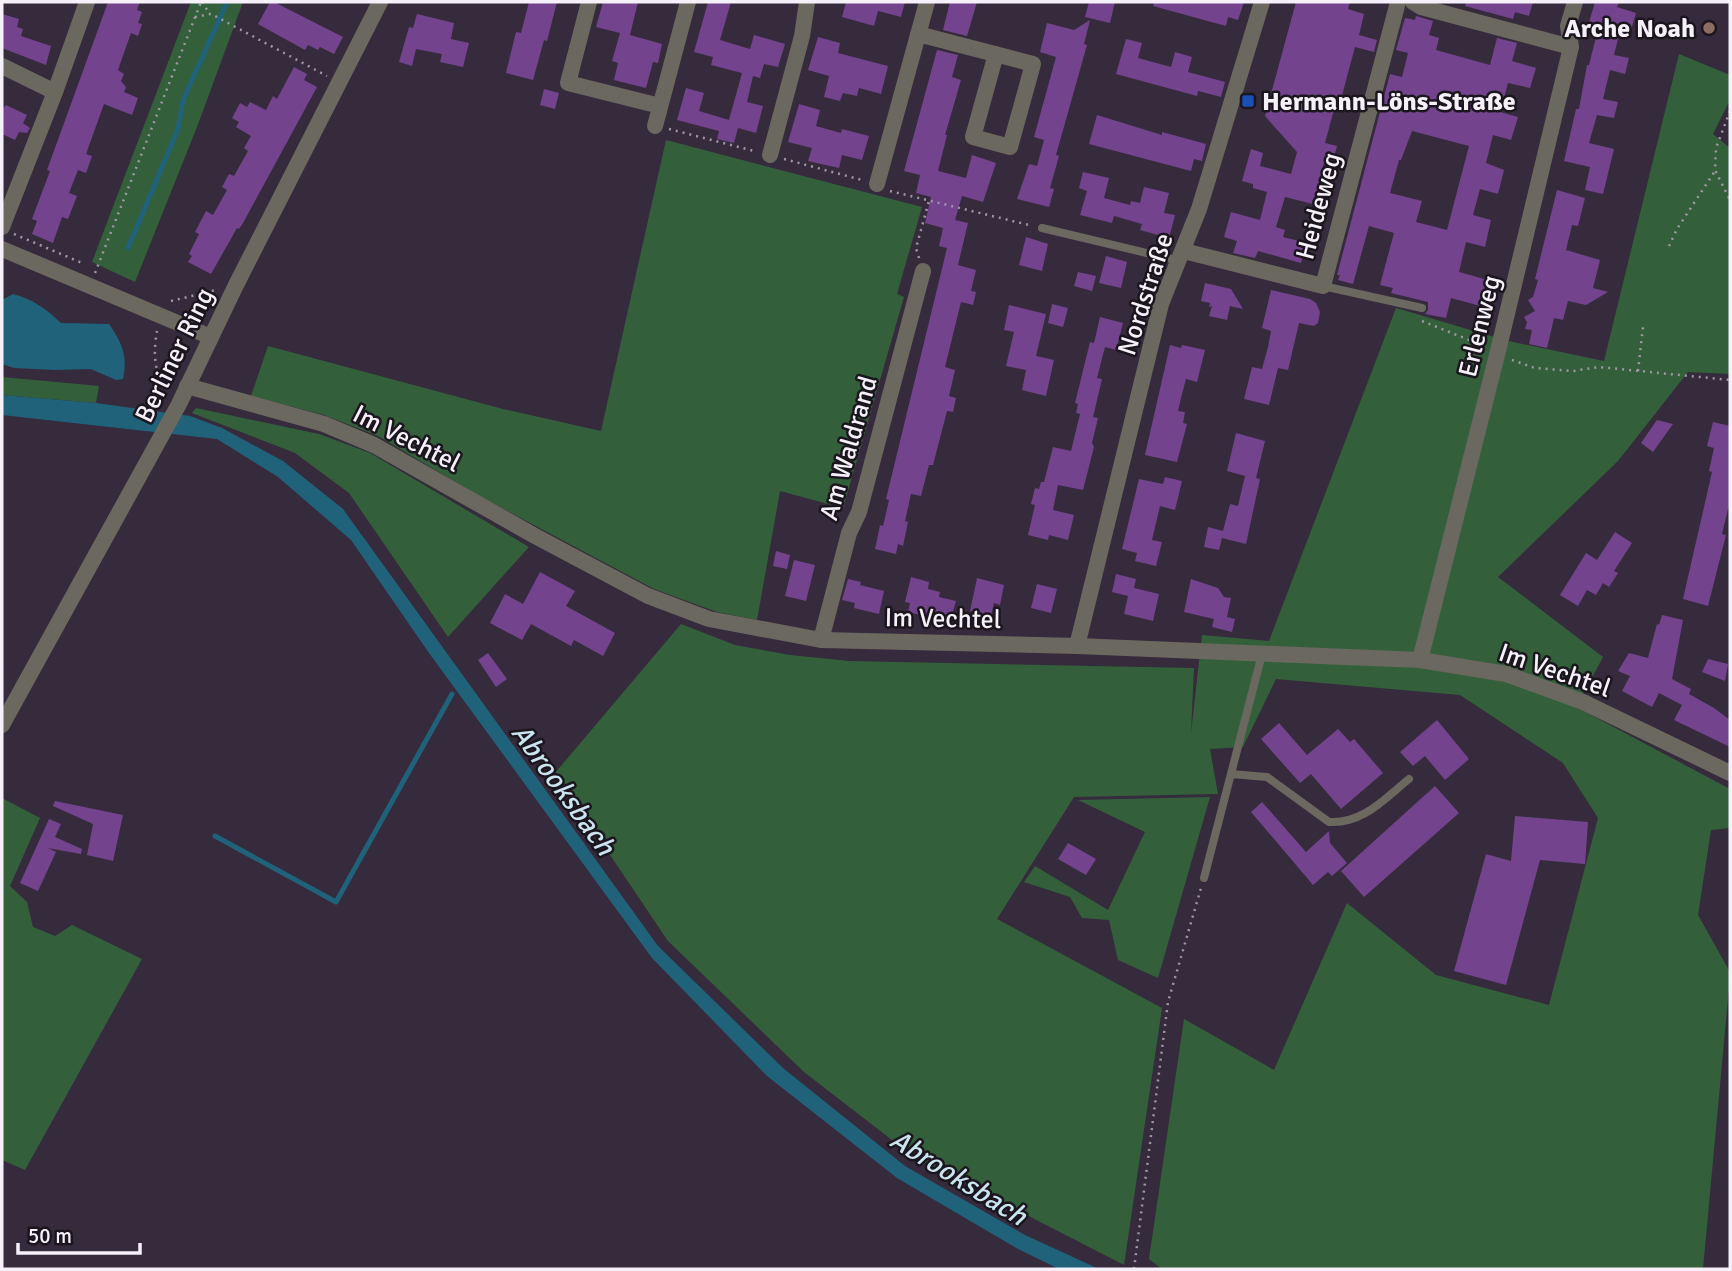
<svg xmlns="http://www.w3.org/2000/svg" width="1732" height="1271" font-family="Signika,sans-serif">
<style>
.green{fill:#33603b}
.water{fill:#20627a}
.lines{fill:none;stroke-linecap:round;stroke-linejoin:round}
.stream{stroke:#20627a;stroke-width:5}
.building{fill:#73438e;fill-rule:evenodd}
.path{stroke:#a097a5;stroke-width:2.5;stroke-dasharray:2 5;stroke-linecap:butt}
.service{stroke:#6b685f;stroke-width:8}
.minor{stroke:#6b685f;stroke-width:16}
.education-dot{fill:#8d6e63;stroke:#1b161e;stroke-width:2.5}
.transit-dot{fill:#1a4fb4;stroke:#1b161e;stroke-width:2.5}
.labels{text-anchor:middle;stroke-width:5;stroke-linejoin:round;paint-order:stroke}
.poi-label{font-size:26px;font-weight:bold;fill:#f6f0fb;stroke:#1b161e;text-anchor:end}
.street-label{font-size:26px;fill:#f6f0fb;stroke:#1b161e}
.water-label{font-size:28px;font-style:italic;fill:#cbe5f0;stroke:#1b161e}
</style>
<rect width="100%" height="100%" fill="#362b3c"/>
<path class="green" d="M191,2H243L197,127L135,282L92,262Z
M1679,54L1730,75V100L1713,134L1730,148V374L1688,372L1618,461L1498,577L1603,657L1576,707L1730,789V828L1711,830L1698,915L1730,972V977L1703,1269H1162L1149,1259L1184,1019L1274,1070L1347,903L1436,975L1549,1005L1598,818L1563,763L1460,695L1276,679L1243,747L1210,749L1218,794L1074,797L997,919L1162,1008L1124,1265L914,1157L804,1072L668,941L555,773L681,624L735,645L790,655L849,661L1194,668L1191,733L1202,635L1269,641L1396,308L1508,341L1604,361Z
M666,140L922,207L897,294L904,297L843,508L780,491L757,620L717,612L654,589L481,497L378,436L324,415L251,396L268,346L503,409L601,431Z
M2,377L99,386L96,403L2,395Z
M196,408L319,434L370,453L529,547L448,637L349,493L295,453L192,413Z
M1210,797L1158,978L1118,960L1109,920L1082,918L1070,897L1024,882L1035,866L1108,910L1145,832L1078,800Z
M2,798L40,818L10,886L27,902L33,927L55,936L72,925L142,959L25,1170L2,1160Z"/>
<path class="water" d="M13,294C34,300 45,308 61,323L109,324C122,343 128,356 123,379L116,380L91,369L55,370L14,368L2,364V300Z
M2,395L96,403L190,416L222,428L283,461L343,509L658,946L783,1068L905,1166L1025,1235L1099,1269H1059L1018,1249L897,1178L767,1076L652,958L429,653L351,540L278,477L217,439L2,415Z"/>
<g class="lines">
<path class="stream" d="M128,248L178,129L183,100L227,2
M215,836L336,902L452,694"/>
</g>
<path class="building" d="M108,2H140L137,10L142,12L138,23L142,24L138,36L131,33L118,70L124,74L121,81L126,87L124,92L138,98L132,115L104,104L86,154L92,156L86,173L78,170L69,193L77,196L68,219L62,217L53,243L32,234L37,221L32,219L50,171L47,170Z
M270,2H274L343,37L334,54L320,47L318,50L308,45L305,50L258,24Z
M529,2H557L547,41L544,40L533,80L506,73L516,32L521,33Z
M603,2H638L630,35L662,44L658,63L653,62L646,88L614,80L618,63L612,61L620,33L596,27Z
M708,2H731L720,40L750,49L754,35L785,44L778,67L764,64L760,78L753,76L747,102L763,106L756,133L738,128L734,143L717,139L719,131L677,120L686,88L704,93L699,111L729,120L742,73L711,65L713,57L694,52Z
M846,2H905L901,17L878,11L874,26L842,17Z
M950,2H977L967,36L943,30Z
M1089,2H1115L1110,23L1085,17Z
M1154,2H1244L1238,20L1228,17L1226,26L1153,6Z
M1296,2H1350L1348,9L1364,14L1359,35L1377,40L1374,52L1355,47L1340,103L1336,102L1325,143L1337,146L1333,161L1325,159L1313,204L1285,197L1276,227L1285,230L1283,237L1307,243L1301,263L1258,251L1255,258L1233,253L1237,241L1224,237L1231,212L1260,220L1267,192L1253,188V184L1242,181L1251,149L1263,153L1260,166L1291,174L1297,152L1265,116Z
M1466,2H1533L1529,16L1515,12L1513,19L1465,6Z
M1595,2H1619L1617,7L1636,13L1631,30L1621,27L1614,55L1629,58L1625,74L1610,70L1603,99L1618,102L1614,118L1597,115L1589,143L1614,149L1603,194L1585,190L1590,167L1564,161L1576,109H1579L1587,65H1589L1596,37L1594,36L1596,28L1588,26Z
M2,14L19,19L17,27L23,29L21,36L51,46L46,65L2,48Z
M417,14L454,23L451,39L469,43L463,67L440,62L442,54L416,49L412,66L399,62L409,27L413,28Z
M1416,16L1433,21L1429,35L1439,38L1436,50L1490,65L1497,38L1517,43L1512,61L1536,68L1530,88L1508,83L1500,112L1518,117L1511,140L1493,135L1486,163L1504,170L1498,194L1480,189L1473,215L1491,220L1485,247L1466,242L1459,272L1491,281L1484,307L1451,298L1446,318L1425,314L1428,310V302L1391,293L1393,288L1380,285L1394,233L1369,226L1353,284L1338,280L1340,275H1337L1390,74L1402,77L1408,53L1396,50L1405,18L1415,20ZM1412,131L1469,146L1447,230L1416,222L1422,201L1390,193L1399,160H1401Z
M1090,20L1084,44L1087,45L1056,155L1059,156L1050,188L1054,189L1049,207L1017,199L1029,164L1037,166L1044,140L1034,137L1056,57L1040,52L1047,23L1074,30Z
M818,37L840,43L838,53L888,66L881,94L859,88L857,96L843,93L840,101L824,97L829,76L808,70Z
M1126,39L1142,43L1138,58L1171,67L1175,52L1192,57L1188,72L1225,82L1221,97L1198,91L1197,96L1116,74Z
M937,50L958,55L952,77L961,80L945,135H947L938,171L966,178L972,155L996,163L983,202L962,196L955,220L968,223L958,265L976,270L971,291L976,292L973,305L961,302L945,367L955,370L949,396L956,398L953,412L947,411L933,465H929L921,496L911,494L905,521L908,522L903,546L898,544L896,554L875,549L880,525L883,526L889,500L886,499L947,248L939,246L943,228L925,223L931,197L916,193L920,175L904,171Z
M294,67L307,74L304,80L317,87L243,223L239,229L237,228L211,274L188,262L192,256L189,254L199,234L195,232L206,211L213,215L227,190L222,187L229,174L234,176L248,151L244,148L251,136L236,127L239,122L232,118L240,103L247,107L250,102L266,110L273,96L277,99Z
M544,89L559,93L555,109L540,105Z
M799,104L820,110L816,126L841,133L842,129L869,136L862,160L842,155L839,168L808,161L812,148L788,142Z
M6,105L27,115L23,123L30,128L27,133L19,132L15,140L2,134V110Z
M1097,115L1162,135V132L1206,144L1202,161L1194,159L1191,171L1089,144Z
M1083,172L1109,178L1104,198L1130,205L1131,201L1140,203L1144,187L1169,193L1164,213L1175,215L1169,238L1140,230L1142,224L1114,216L1112,223L1080,215L1087,191L1079,188Z
M1557,190L1585,198L1578,226L1572,225L1566,250L1600,260L1593,288L1608,292L1586,305L1568,301L1563,320L1554,318L1547,348L1529,344L1532,330L1525,329L1527,322L1524,317L1535,311L1528,300L1533,297L1538,280L1535,279L1537,271Z
M1026,237L1048,244L1042,271L1019,265Z
M1106,256L1127,262L1121,288L1099,283Z
M1078,272L1096,276L1092,291L1074,286Z
M1205,283L1231,289L1243,309L1230,306L1227,320L1209,316L1212,306L1209,307L1210,303L1201,301Z
M1271,290L1310,299L1316,303L1320,312L1318,323L1314,326L1299,323L1288,370L1278,368L1269,405L1244,399L1252,367L1262,369L1268,347L1271,331L1262,328Z
M1052,304L1068,308L1063,327L1048,323Z
M1009,305L1046,314L1036,356L1054,360L1046,396L1022,390L1026,370L1006,366L1014,332L1004,330Z
M1100,317L1123,323L1116,350L1105,347L1097,378L1102,379L1093,417L1098,418L1092,443L1094,447L1083,490L1058,485L1053,510L1074,515L1068,540L1049,535L1048,540L1028,535L1035,505L1031,504L1035,488L1039,489L1041,482H1044L1053,447L1071,451L1080,414L1076,413L1078,404L1075,403L1090,342L1094,343Z
M1170,345L1181,348L1182,345L1205,350L1197,382L1186,379L1181,398L1178,411L1185,412L1183,423L1187,424L1177,462L1145,455Z
M1657,420L1673,424L1653,452L1641,443Z
M1713,422L1730,426V501L1722,534L1726,535L1708,606L1683,599L1712,472L1709,471L1714,448L1707,446Z
M1236,433L1265,441L1256,478L1260,479L1246,544L1222,538L1219,550L1204,547L1208,527L1223,531L1230,504L1238,506L1245,476L1227,471Z
M1165,477L1182,481L1175,510L1160,506L1152,540L1162,542L1156,566L1135,561L1137,553L1122,549L1139,479L1163,484Z
M1615,532L1632,543L1614,571L1618,573L1609,587L1603,583L1596,595L1587,590L1578,606L1560,595L1586,553L1597,560Z
M776,551L790,555L787,569L773,566Z
M794,560L815,565L806,601L785,596Z
M540,572L575,591L566,606L615,633L603,656L574,640L571,646L531,624L522,640L490,623L505,594L523,604Z
M1116,574L1136,579L1134,588L1159,594L1153,621L1124,614L1128,596L1112,592Z
M911,577L929,582L928,589L940,592L939,597L956,601L951,618L934,614L933,618L908,612L910,603L905,602Z
M977,578L1004,585L1000,605L994,603L991,616L970,611Z
M848,579L861,582L860,585L884,591L879,614L854,608L855,603L842,600Z
M1191,579L1218,588L1224,597L1231,598L1227,617L1235,619L1232,632L1212,627L1214,619L1184,612Z
M1037,584L1057,589L1051,613L1031,608Z
M1662,615L1683,620L1672,679L1691,689L1689,694L1714,708L1730,720V747L1674,720L1682,705L1659,693L1652,707L1622,691L1630,676L1618,671L1629,653L1648,658L1657,624L1659,625Z
M488,653L507,679L496,687L478,660Z
M1708,659L1728,664L1725,681L1702,672Z
M1437,720L1469,759L1445,780L1425,756L1413,766L1400,752Z
M1279,723L1307,755L1338,729L1350,742L1354,739L1383,773L1341,809L1311,774L1300,783L1261,739Z
M1435,786L1459,813L1364,897L1341,871Z
M55,801L123,815L113,861L87,855L93,824L53,806Z
M1262,802L1306,852L1329,831L1330,843L1347,863L1332,876L1328,872L1313,885L1251,812Z
M1515,816L1588,822L1585,864L1540,860L1506,985L1454,971L1486,854L1511,861Z
M49,819L61,824L55,837L82,849L81,854L48,848L56,852L38,891L20,883Z
M1068,843L1096,859L1086,875L1058,859Z"/>
<g class="lines">
<path class="path" d="M202,2L210,14
M195,17L210,14L215,16L327,76
M1730,111L1716,148L1715,170L1730,200
M669,129L754,151
M784,159L862,180
M890,191L1029,225
M14,234L82,263
M1669,246L1677,229L1715,171
M919,258L916,248L929,201
M95,273L201,2
M171,301L216,290
M1422,321L1484,346
M157,331C154,348 152,375 168,387
M1512,360L1535,368L1573,371L1599,367L1730,380
M1638,371L1643,327
M1134,1269L1168,1002L1201,888"/>
<path class="service" d="M1042,228L1180,261
M1323,286L1422,308
M1231,774L1267,777L1329,822C1363,824 1384,799 1409,779
M1204,878L1262,654"/>
<path class="minor" d="M589,2L568,83L660,106
M1413,2L1421,7L1571,47
M918,34L1033,64L1010,147L973,137L996,54
M2,66L55,92
M655,126L688,2
M770,155L802,36L807,2
M877,184L927,2
M2,227L55,92L87,2
M2,249L211,337
M1184,251L1323,286L1398,2
M187,386L324,424L374,445L535,536L648,596L709,619L821,640L1077,646L1420,660L1506,674L1583,702L1730,773
M821,640L849,533L859,512L923,271
M1077,646L1161,304L1199,209L1262,2
M1420,660L1498,351L1571,47L1568,26L1575,2
M2,725L179,404L236,285L380,2"/>
</g>
<circle class="education-dot" cx="1709" cy="28" r="7"/>
<rect class="transit-dot" x="1241" y="94" width="14" height="14" rx="3.5"/>
<g class="labels">
<g class="poi-label">
<text x="1695" y="37">Arche Noah</text>
<text x="1262" y="110" text-anchor="start">Hermann-Löns-Straße</text>
</g>
<g class="street-label">
<text transform="translate(1318 206) rotate(-75)" y="9">Heideweg</text>
<text transform="translate(1145 294) rotate(-72)" y="9">Nordstraße</text>
<text transform="translate(1479 326) rotate(-76)" y="9">Erlenweg</text>
<text transform="translate(174 355) rotate(-64)" y="9">Berliner Ring</text>
<text transform="translate(407 438) rotate(27)" y="9">Im Vechtel</text>
<text transform="translate(848 448) rotate(-74)" y="9">Am Waldrand</text>
<text transform="translate(943 618) rotate(1)" y="9">Im Vechtel</text>
<text transform="translate(1555 670) rotate(19)" y="9">Im Vechtel</text>
</g>
<g class="water-label">
<text transform="translate(564 789) rotate(54)" y="10">Abrooksbach</text>
<text transform="translate(959 1177) rotate(32)" y="10">Abrooksbach</text>
</g>
</g>
<rect width="1732" height="1271" fill="none" stroke="#f6f0fb" stroke-width="7"/>
<path d="M18 1243v10h122v-10" fill="none" stroke="#f6f0fb" stroke-width="3.5"/>
<text x="28" y="1243" font-size="21" fill="#f6f0fb" stroke="#1b161e" stroke-width="5" paint-order="stroke">50 m</text>
</svg>
